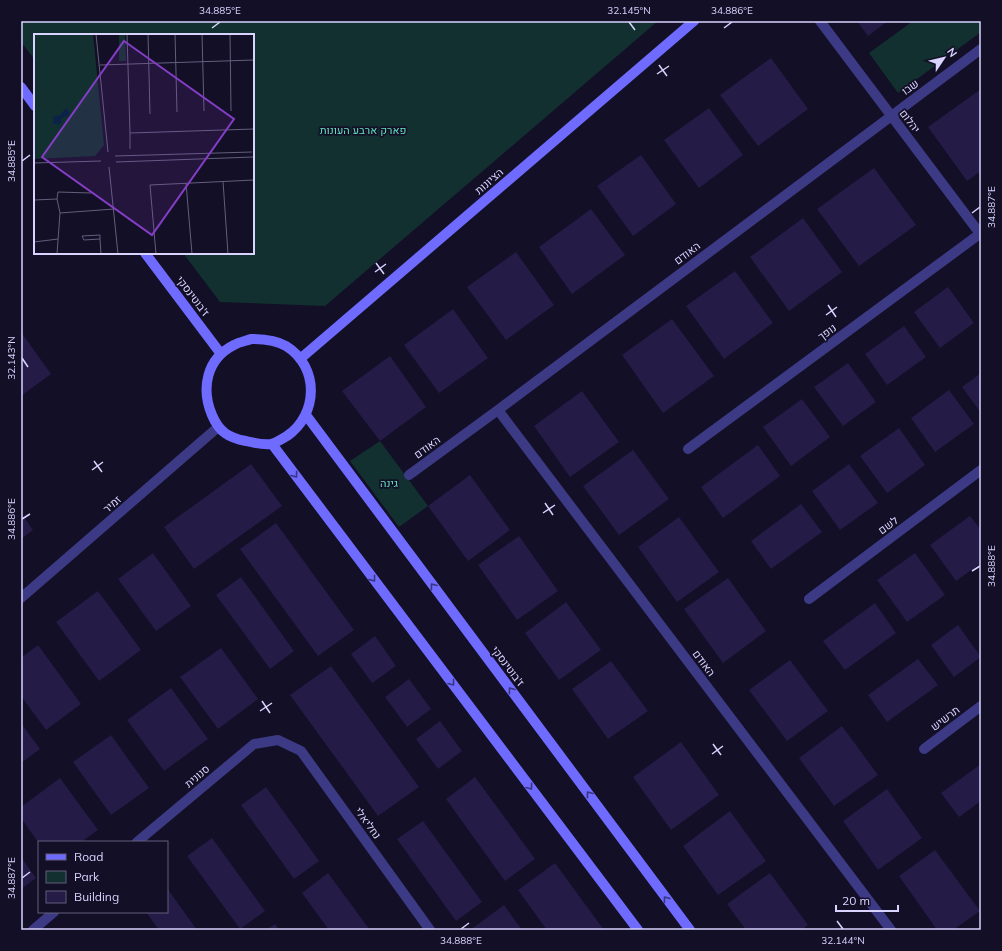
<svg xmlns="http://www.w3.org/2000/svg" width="1002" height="951" font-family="Mulish,Heebo,sans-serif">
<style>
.green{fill:#12302f}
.building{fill:#241b47}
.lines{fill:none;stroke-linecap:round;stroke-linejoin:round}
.street{stroke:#3d3a85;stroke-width:10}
.secondary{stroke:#6f6bff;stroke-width:10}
.oneway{stroke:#38347d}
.ticks{fill:none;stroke:#d9d4ff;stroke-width:1.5}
.labels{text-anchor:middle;stroke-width:3.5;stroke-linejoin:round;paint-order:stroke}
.street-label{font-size:11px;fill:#d9d4ff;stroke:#130f26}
.park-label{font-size:11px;fill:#5fe0c0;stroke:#130f26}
.inset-road{fill:none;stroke:#625e7d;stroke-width:1}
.view{fill:#843dc5;fill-opacity:0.15;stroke:#843dc5;stroke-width:2}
.inset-edge{fill:none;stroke:#d9d4ff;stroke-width:2}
.neatline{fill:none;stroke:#d9d4ff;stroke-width:1.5}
.ticks-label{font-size:10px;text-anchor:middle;fill:#d9d4ff}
</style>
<rect width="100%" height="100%" fill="#130f26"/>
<path class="green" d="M21,21H658L325,306L220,302L183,253H253V35H35V60L21,42Z
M913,21H981V32L898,93L869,53Z
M380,441L428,506L399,527L350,461Z"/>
<path class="building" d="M857,21H888L868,36Z
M771,58L808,109L758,146L720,95Z
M981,89V171L967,181L928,127Z
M709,108L743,155L699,188L664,140Z
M641,155L676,204L633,236L597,186Z
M874,168L916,225L859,266L817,209Z
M591,209L625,255L572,294L539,247Z
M803,218L842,272L789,311L750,257Z
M516,252L554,305L506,340L467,287Z
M735,271L773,323L724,359L686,306Z
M948,287L974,323L940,348L914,312Z
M453,309L488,358L439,393L404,345Z
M672,319L714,376L663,413L622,355Z
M904,326L926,357L887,385L865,354Z
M21,332L51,374L21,396Z
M390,356L426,407L380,441L342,391Z
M848,363L876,402L843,426L814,387Z
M981,373V413L962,387Z
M949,390L974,424L935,452L911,418Z
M582,391L619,442L570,477L534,426Z
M802,399L830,437L791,466L763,427Z
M899,428L925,465L887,493L860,456Z
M758,445L780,476L723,518L701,487Z
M633,450L669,499L619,535L583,486Z
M251,464L282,506L194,569L164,527Z
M849,464L878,503L840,530L812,491Z
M470,475L510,530L468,561L428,506Z
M801,504L822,532L771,569L751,541Z
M21,513L33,530L21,539Z
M970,516L981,530V563L956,581L930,545Z
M679,517L719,572L677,602L638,547Z
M276,523L354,630L318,656L240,549Z
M519,536L558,591L517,620L478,565Z
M153,553L191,606L156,631L118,579Z
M915,553L945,595L907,622L877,580Z
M241,577L294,651L270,669L216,595Z
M728,578L766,631L723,663L684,609Z
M98,591L141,650L99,681L56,622Z
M566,602L601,650L559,680L525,633Z
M875,603L896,633L845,670L823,641Z
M958,625L981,657L954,677L931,645Z
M375,636L396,666L372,683L351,654Z
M38,645L81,704L46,730L21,696V658Z
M221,648L258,699L218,729L180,677Z
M918,659L938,685L887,722L868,695Z
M790,660L828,711L787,741L749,690Z
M611,661L648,711L608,739L572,689Z
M331,666L419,787L378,816L290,695Z
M409,679L431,709L407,727L385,697Z
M171,688L208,739L164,771L127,720Z
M440,721L462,751L438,769L416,739Z
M21,723L40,749L21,763Z
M842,726L878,775L834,806L799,758Z
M111,735L149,788L111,815L73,762Z
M681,742L719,795L671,830L633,777Z
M981,764V801L959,817L941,793Z
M475,777L535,859L505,881L446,799Z
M60,778L98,830L81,842H38L21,818V807Z
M266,787L319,861L294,879L241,805Z
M887,789L922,838L878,870L843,821Z
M730,811L766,861L718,895L683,846Z
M423,821L482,902L456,921L397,839Z
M212,838L265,911L240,929L187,856Z
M935,850L980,911L953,930H937L899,876Z
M21,857L36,878L21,889Z
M555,863L604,930H547L518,890Z
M328,873L370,930H329L302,893Z
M770,873L808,925L801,930H746L727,904Z
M167,888L197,930H159L146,912H167Z
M504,905L522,930H470Z
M275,924L279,930H266Z"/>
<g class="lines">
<path class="street" d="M820,21L981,235
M688,449L981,233
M409,475L498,410
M21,598L217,428
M809,599L981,470
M924,749L981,706
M137,842L254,744L278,740L301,751L430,930
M33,930L54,912
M891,930L498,410L981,49"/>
<path class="secondary" d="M21,87L35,106
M145,253L221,354
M251,339C263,339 276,340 286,346C320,367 318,415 287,436C282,439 276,443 271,444C263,445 254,443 246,441C229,438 219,432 212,415C201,389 206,359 234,345C239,342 246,341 251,339Z
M300,359L694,21
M306,415L690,930
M272,444L638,930"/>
</g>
<defs><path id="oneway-chevron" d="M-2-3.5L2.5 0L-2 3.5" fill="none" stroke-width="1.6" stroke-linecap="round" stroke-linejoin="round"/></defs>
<g class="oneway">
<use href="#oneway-chevron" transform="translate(295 475) rotate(53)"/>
<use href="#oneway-chevron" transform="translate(373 579) rotate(53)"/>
<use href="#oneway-chevron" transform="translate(433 586) rotate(-127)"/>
<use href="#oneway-chevron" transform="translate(452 683) rotate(53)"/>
<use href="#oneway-chevron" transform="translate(511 690) rotate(-127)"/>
<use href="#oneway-chevron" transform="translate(530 787) rotate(53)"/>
<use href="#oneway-chevron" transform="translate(589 794) rotate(-127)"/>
<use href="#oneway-chevron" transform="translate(666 899) rotate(-127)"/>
</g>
<path class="ticks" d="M629,22L635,30M212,28L220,22M724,28L732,22M659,65L667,76M657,74L669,66M22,161L30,155M972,213L980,207M376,263L384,274M375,272L386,264M828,305L836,317M826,315L837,307M22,358L28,367M94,461L102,472M92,470L103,462M545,503L553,515M543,513L555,505M22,519L30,514M972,571L980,566M262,701L270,713M260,711L272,703M713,744L721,755M712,754L723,746M22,878L30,872M837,921L843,929M461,929L469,923"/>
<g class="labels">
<g class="street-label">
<text transform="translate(910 87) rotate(-36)" y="4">שבו</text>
<text transform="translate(910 121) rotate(53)" y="4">יהלום</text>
<text transform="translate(489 181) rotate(-41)" y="4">הציונות</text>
<text transform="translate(687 253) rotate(-37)" y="4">האודם</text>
<text transform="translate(193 296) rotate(53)" y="4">ז'בוטינסקי</text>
<text transform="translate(827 332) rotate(-36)" y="4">נופך</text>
<text transform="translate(427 447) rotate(-36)" y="4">האודם</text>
<text transform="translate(112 504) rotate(-41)" y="4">זמיר</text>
<text transform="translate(888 525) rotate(-37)" y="4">לשם</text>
<text transform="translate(704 663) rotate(53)" y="4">האודם</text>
<text transform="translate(508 666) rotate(53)" y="4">ז'בוטינסקי</text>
<text transform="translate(945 718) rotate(-37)" y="4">תרשיש</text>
<text transform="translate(197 776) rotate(-40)" y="4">סנונית</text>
<text transform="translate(368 823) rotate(54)" y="4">נחליאלי</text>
</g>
<g class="park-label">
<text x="363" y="134">פארק ארבע העונות</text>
<text x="389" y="487">גינה</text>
</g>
</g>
<g transform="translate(34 34)">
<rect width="220" height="220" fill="#130f26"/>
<path d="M0,0H59L70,111L61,122L0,125ZM85,0H91L92,27H85Z" fill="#12302f"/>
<path d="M32,74L36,79L34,82L28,84L27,90H19V83L26,81Z" fill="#0c2248"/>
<path class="inset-road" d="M62,0L74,118M93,0L96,99L220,95M114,0L116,80M141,0L143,78M168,0L170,77M196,0L197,77M66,31L220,26M96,99V115M81,122L218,118M82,128L219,123M0,129L67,127M75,133L84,220M189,147L194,220M152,149L158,220M23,165L24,158L57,159M0,166L23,165L26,179L23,220M26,179L80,175M66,205L50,206L48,202L66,201V205L67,220M0,208L24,205M122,220L116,151L220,146"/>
<path class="view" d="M90,7L200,85L118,201L8,123Z"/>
<rect width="220" height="220" class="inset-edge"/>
</g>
<rect width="1002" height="951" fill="none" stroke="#130f26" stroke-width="44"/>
<rect x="38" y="841" width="130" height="72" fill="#130f26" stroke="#625e7d"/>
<rect x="46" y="854" width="20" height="6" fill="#6f6bff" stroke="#625e7d"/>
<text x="74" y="861" font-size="12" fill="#d9d4ff">Road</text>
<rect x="46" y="871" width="20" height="12" fill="#12302f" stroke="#625e7d"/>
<text x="74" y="881" font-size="12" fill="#d9d4ff">Park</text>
<rect x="46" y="891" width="20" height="12" fill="#241b47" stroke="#625e7d"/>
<text x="74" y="901" font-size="12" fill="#d9d4ff">Building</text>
<g transform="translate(944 58) rotate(55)" stroke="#130f26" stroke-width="3" paint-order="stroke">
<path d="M0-3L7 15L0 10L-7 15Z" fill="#d9d4ff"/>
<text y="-6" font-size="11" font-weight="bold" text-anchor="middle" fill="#d9d4ff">N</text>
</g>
<path d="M836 905v6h62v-6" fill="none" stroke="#d9d4ff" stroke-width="2"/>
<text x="842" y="905" font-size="12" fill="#d9d4ff" stroke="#130f26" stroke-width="3" paint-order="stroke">20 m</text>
<rect x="22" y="22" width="958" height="907" class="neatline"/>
<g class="ticks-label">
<text x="220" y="14">34.885°E</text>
<text x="629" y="14">32.145°N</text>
<text x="732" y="14">34.886°E</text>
<text transform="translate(11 161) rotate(-90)" y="4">34.885°E</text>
<text transform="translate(991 207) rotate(-90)" y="4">34.887°E</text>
<text transform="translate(11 358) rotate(-90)" y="4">32.143°N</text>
<text transform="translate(11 519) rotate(-90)" y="4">34.886°E</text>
<text transform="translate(991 566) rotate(-90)" y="4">34.888°E</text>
<text transform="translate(11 878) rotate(-90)" y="4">34.887°E</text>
<text x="461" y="944">34.888°E</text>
<text x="843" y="944">32.144°N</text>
</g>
</svg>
